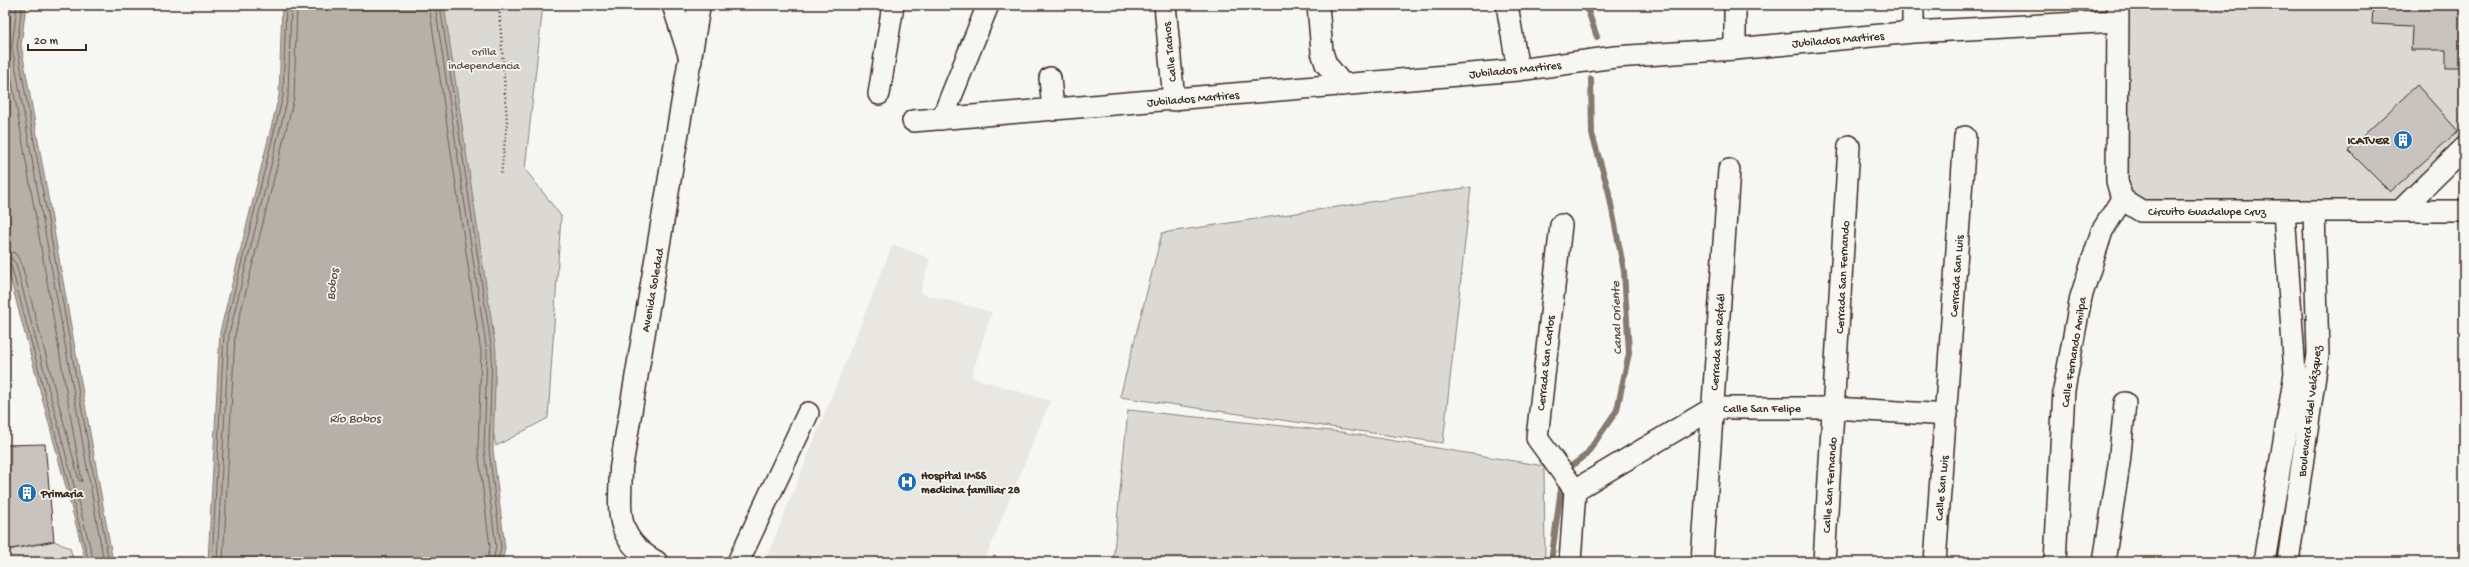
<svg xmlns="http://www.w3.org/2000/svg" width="2469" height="567" font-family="'Gochi Hand',sans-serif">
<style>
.built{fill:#e8e7e2}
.green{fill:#dad9d3;stroke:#8a8278}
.water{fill:#b6b0a9;stroke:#857a71}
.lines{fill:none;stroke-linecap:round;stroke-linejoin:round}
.shore{stroke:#6c6056;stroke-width:1}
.stream{stroke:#857a71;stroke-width:6}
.building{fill:#c8c3be;stroke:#3b2a1e}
.minor-casing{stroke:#3b2a1e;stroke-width:24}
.major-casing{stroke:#3b2a1e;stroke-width:25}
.path{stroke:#3b2a1e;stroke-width:2.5;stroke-dasharray:1 3;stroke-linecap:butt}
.minor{stroke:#f6f6f2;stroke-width:21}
.major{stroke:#f6f6f2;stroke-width:22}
.labels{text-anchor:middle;stroke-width:3.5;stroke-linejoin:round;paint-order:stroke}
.street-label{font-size:12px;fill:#3b2a1e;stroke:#f6f6f2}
.park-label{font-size:12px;fill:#63564b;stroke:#f6f6f2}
.poi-label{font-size:12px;font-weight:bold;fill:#3b2a1e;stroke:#f6f6f2;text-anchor:start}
.water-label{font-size:13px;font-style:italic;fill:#605248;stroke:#f6f6f2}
</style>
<rect width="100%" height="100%" fill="#f6f6f2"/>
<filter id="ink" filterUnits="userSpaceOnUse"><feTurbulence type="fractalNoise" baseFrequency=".025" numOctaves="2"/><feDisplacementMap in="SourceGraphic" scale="8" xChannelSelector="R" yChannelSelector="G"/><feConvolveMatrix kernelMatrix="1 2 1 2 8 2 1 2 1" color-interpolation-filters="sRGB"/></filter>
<g filter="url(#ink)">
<path class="built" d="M893,244L930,259L920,293L992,312L971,377L1050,401L984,562H765Z"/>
<path class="green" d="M422,5H543L525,169L561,216L548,418L496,446L457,236Z
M2126,5H2464V135L2395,203L2146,205L2123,183Z
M1471,187L1443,443L1120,397L1162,233Z
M1128,410L1341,432L1544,466L1545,562H1113Z
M54,541L70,548L74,562H5V551Z"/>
<path class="water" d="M5,5H26L21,45L113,562H86L5,259Z
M282,5H444L496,351L493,450L505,548L502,562H208L220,332L279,96Z"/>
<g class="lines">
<path class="shore" d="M17,5L12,47L104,562
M22,5L17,46L109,562
M429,5L481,352L478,450L490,547L487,562
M435,5L487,352L484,450L496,547L493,562
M440,5L492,352L489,450L501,547L498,562
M5,251L15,253L21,262L79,480L82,482L6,47L11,5
M5,257L11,258L16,264L94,562
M5,262L11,265L89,562
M212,562L224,333L283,96L286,5
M217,562L229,334L288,97L291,5
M223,562L235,335L294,98L297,5"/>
<path class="stream" d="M1586,5L1597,37
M1565,471L1586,455L1617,410L1629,353L1624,271L1608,189L1592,134L1591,79
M1551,562L1562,481"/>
</g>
<path class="building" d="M2373,5H2464V68H2446V50H2411L2412,26L2372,24Z
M2417,85L2458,131L2390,192L2348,150Z
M45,444L54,541L5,550V445Z"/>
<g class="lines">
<g class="minor-casing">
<path id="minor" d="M673,5L691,61
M1165,5L1174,100
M1318,5L1322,52L1326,64L1343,85
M1507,5L1518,70
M2118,5L2117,181L2122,199L2141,211H2464
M1913,32V5
M1735,49V5
M1050,78L1053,110
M879,94L893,5
M942,119L988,5
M913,121L1518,70L1615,57L1735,49L1913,32L2118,21
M2400,211L2464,148
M1561,225L1537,438L1575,490
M1575,490L1713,408H1834L1947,415
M738,562L808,413
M1570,562L1575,490
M1702,562L1729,170
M1824,562L1849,146
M1935,562L1965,137
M2055,562L2064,390L2081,297L2102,231L2122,199
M2104,562L2119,464L2125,403
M2264,562L2295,374L2284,212
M2288,562L2318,354L2314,211"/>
</g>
<g class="major-casing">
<path id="major" d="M656,562C613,538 620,511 621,468L699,5"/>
</g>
<path class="path" d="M499,5L507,122L501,176"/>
<use href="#minor" class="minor"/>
<use href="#major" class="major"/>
</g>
</g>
<defs>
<g id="building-disc" transform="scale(1)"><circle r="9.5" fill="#1f6fb2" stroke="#f6f6f2"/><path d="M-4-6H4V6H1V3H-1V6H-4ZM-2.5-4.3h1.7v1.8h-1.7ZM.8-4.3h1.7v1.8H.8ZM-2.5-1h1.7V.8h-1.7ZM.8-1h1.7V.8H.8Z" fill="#fff"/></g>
<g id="hospital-disc" transform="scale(1)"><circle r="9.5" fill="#1f6fb2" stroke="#f6f6f2"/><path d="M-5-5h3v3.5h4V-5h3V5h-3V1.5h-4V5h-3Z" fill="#fff"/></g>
</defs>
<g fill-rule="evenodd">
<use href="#building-disc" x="2403" y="140"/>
<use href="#hospital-disc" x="907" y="482"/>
<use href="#building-disc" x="27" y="493"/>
</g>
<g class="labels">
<g class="street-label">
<text transform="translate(1838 39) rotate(-5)" y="4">Jubilados Martires</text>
<text transform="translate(1169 52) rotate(-96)" y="4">Calle Tachos</text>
<text transform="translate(1515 69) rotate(-6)" y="4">Jubilados Martires</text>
<text transform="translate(1193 98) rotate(-5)" y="4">Jubilados Martires</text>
<text x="2207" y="215">Circuito Guadalupe Cruz</text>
<text transform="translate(1956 276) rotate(-86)" y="4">Cerrada San Luis</text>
<text transform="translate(1842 277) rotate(-87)" y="4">Cerrada San Fernando</text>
<text transform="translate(652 290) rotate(-80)" y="4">Avenida Soledad</text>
<text transform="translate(1717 342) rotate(-86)" y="4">Cerrada San Rafaél</text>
<text transform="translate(2073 352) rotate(-81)" y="4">Calle Fernando Amilpa</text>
<text transform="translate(1545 363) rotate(-84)" y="4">Cerrada San Carlos</text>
<text x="1762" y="412">Calle San Felipe</text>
<text transform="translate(2309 411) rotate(-83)" y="4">Boulevard Fidel Velázquez</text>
<text transform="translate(1829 485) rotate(-86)" y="4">Calle San Fernando</text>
<text transform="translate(1941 488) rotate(-85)" y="4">Calle San Luis</text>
</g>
<g class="park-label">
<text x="484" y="55">orilla<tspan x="484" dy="14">independencia</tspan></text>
</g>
<g class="poi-label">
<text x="2389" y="144" text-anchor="end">ICATVER</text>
<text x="921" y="479">Hospital IMSS<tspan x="921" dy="14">medicina familiar 28</tspan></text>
<text x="41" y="497">Primaria</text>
</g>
<g class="water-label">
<text transform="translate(331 284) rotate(-82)" y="5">Bobos</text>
<text transform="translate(1615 318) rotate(-92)" y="5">Canal Oriente</text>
<text x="355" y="422">Río Bobos</text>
</g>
</g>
<rect width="2469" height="567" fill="none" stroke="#f6f6f2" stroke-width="20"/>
<rect x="10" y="10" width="2449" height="547" fill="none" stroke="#3b2a1e" stroke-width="1.5" filter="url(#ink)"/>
<path d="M28 44v6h58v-6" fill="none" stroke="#3b2a1e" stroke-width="2"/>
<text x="34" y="44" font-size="12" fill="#3b2a1e" stroke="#f6f6f2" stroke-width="3" paint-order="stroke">20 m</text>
</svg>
